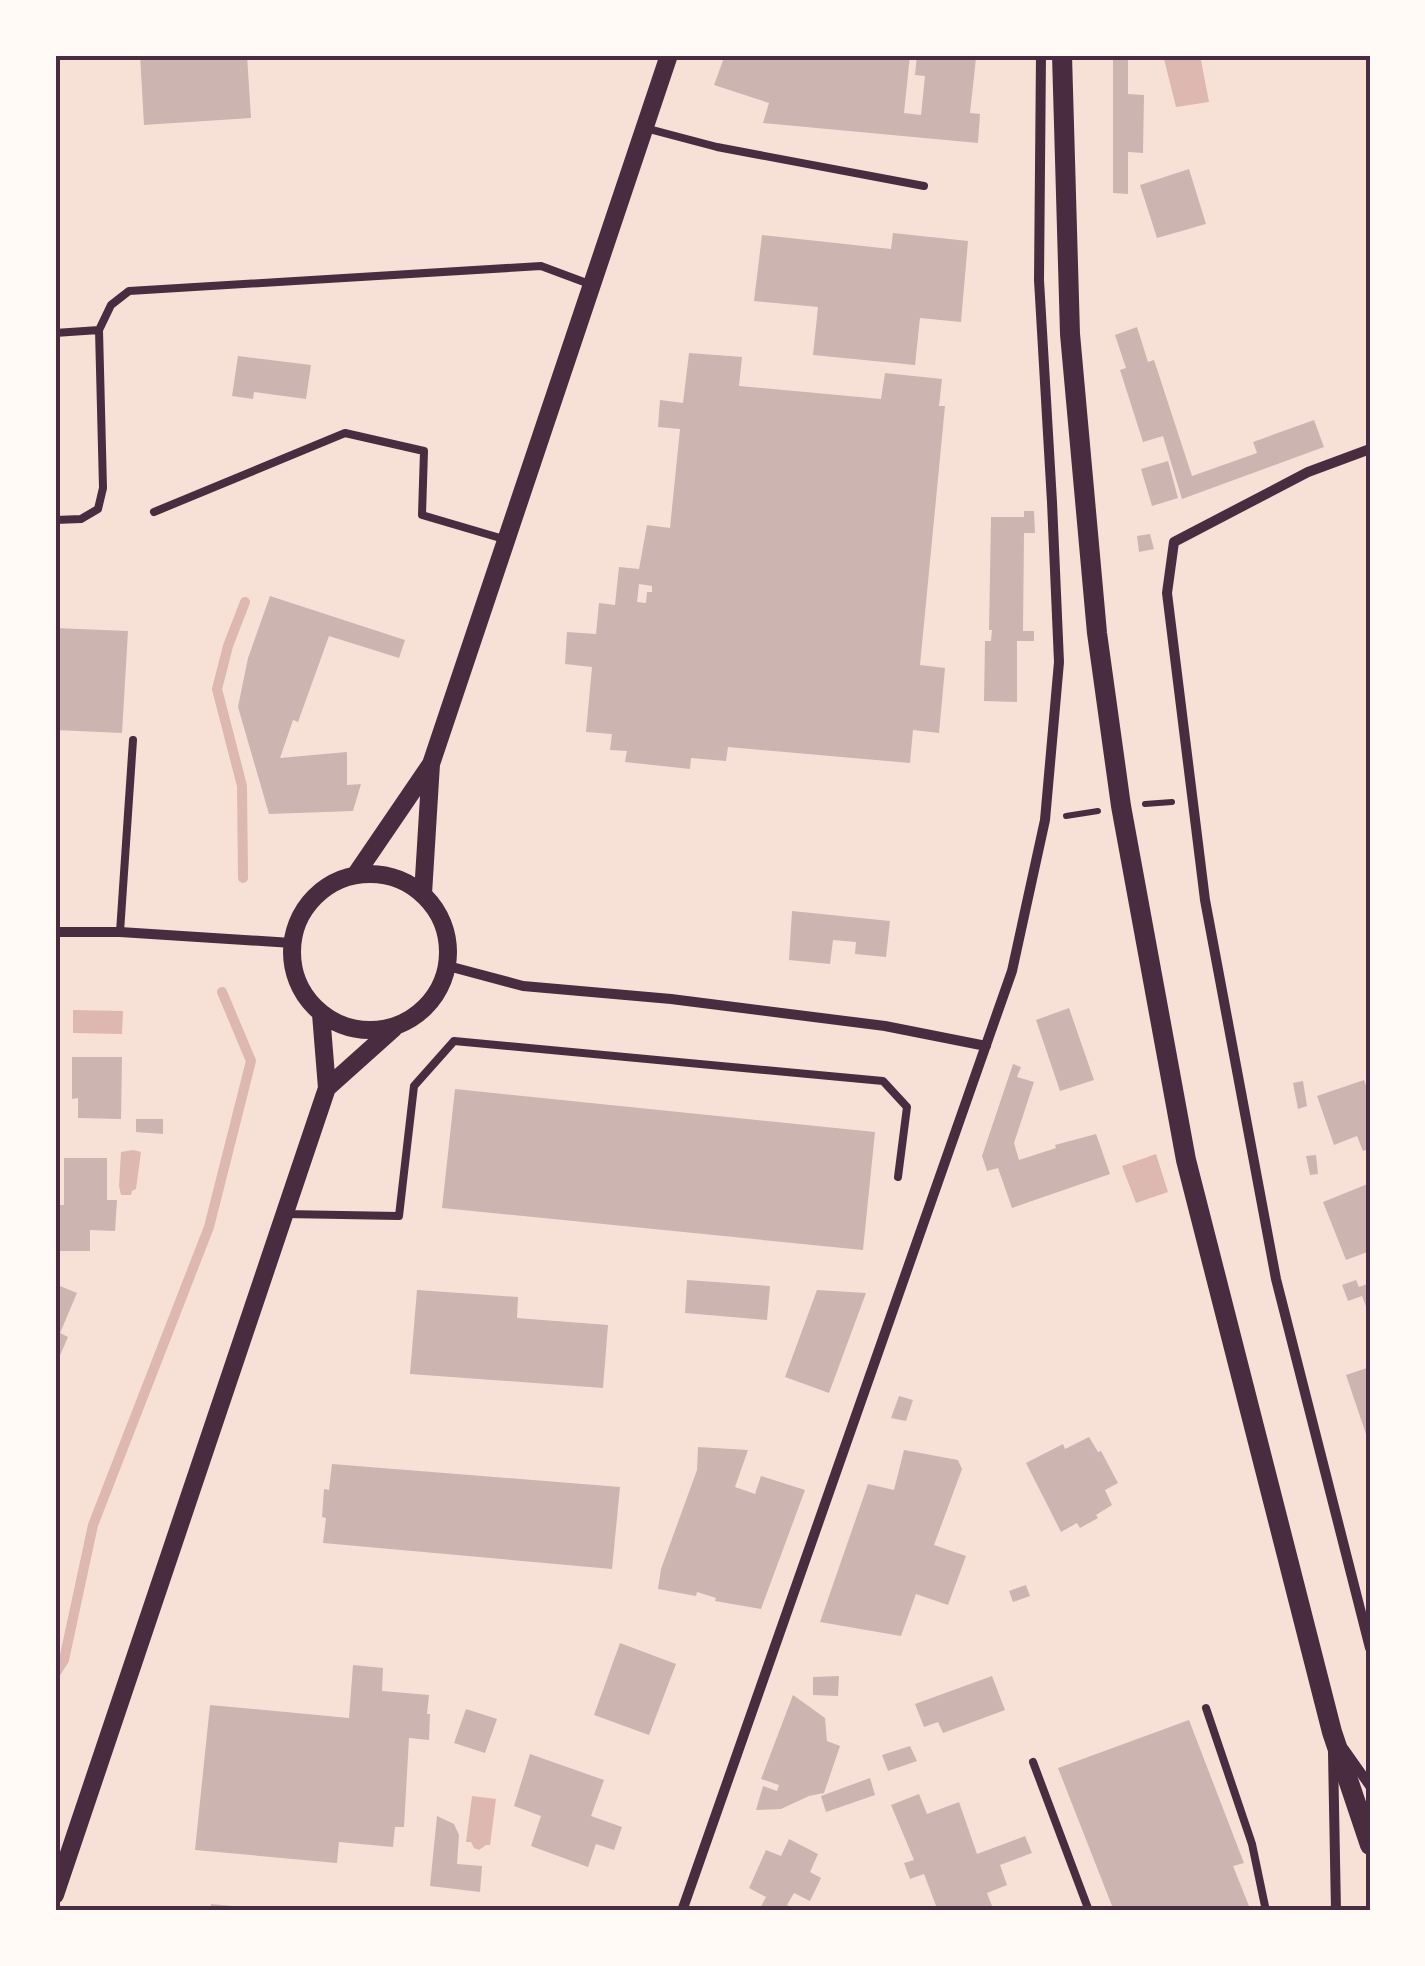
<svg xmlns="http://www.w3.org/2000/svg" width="1425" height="1966" font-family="'Source Sans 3',sans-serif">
<rect width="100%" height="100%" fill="#f7e1d7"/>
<path fill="#dcb8b0" d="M1163,55H1200L1209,102L1176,107Z
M73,1010L123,1011L122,1034L73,1033Z
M133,1150L141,1152L136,1189L132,1191L131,1195H121L119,1186L121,1152Z
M1156,1154L1168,1192L1136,1203L1122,1166Z
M472,1796L496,1799L490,1845H486L479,1850L474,1848L471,1842H466Z"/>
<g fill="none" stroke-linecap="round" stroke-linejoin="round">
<path stroke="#dcb8b0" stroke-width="10" d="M243,878L242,786L217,689L228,646L245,602
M55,1674L64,1660L93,1525L209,1227L251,1061L222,992"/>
</g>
<path fill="#ccb4b1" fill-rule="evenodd" d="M140,55H247L251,118L144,125Z
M725,55H910L904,113L921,115L925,76L915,75L917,55L976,58L970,113L980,114L978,143L763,123L769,103L714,85Z
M1113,55H1128V94L1144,95L1143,153L1128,152V194L1113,193Z
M1189,169L1206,224L1157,238L1140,185Z
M893,233L968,241L961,322L920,318L915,365L813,355L818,307L754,301L762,235L891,249Z
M1137,327L1148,362L1154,360L1192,476L1257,453L1253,442L1314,420L1324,447L1182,499L1163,436L1143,442L1120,370L1126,368L1115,335Z
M689,353L742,357L739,386L881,399L885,373L942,379L939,406H945L920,665L945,668L939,733L913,730L910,763L728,747L726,761L691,758L690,769L625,762L627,751L610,750L612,734L586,732L592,667L565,664L567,632L596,634L599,603L615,605L619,567L639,569L647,525L670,528L680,429L658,427L660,400L683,403ZM639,584L652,586V592H647L646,603L637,602Z
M238,356L311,365L306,399L254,392L253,399L232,396Z
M1168,461L1178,498L1152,506L1141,469Z
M1024,511H1034L1035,533H1024L1023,631H1034V641H1017V702L984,701L985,641H991L992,630H989L991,517H1024Z
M1150,534L1154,549L1139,552L1137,536Z
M270,596L405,640L399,658L329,636L298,722L293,720L280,758L347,752V785L361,784L353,811L269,814L238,707L248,658Z
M55,628L128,631L122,733L55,730Z
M792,911L890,921L886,957L855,954L856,942L833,940L830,964L789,960Z
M1069,1008L1094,1080L1060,1091L1036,1020Z
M72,1057H122L121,1119L78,1118V1098L72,1099Z
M1013,1064L1021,1067L1017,1077L1034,1082L1014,1143L1019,1160L1056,1148L1055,1145L1096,1134L1110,1174L1012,1208L998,1168L987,1171L982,1156Z
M1364,1080L1370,1097V1148L1363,1151L1357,1136L1334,1145L1317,1096Z
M1303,1081L1307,1106L1298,1109L1293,1083Z
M455,1089L875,1132L863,1250L442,1208Z
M136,1119H163V1134L136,1132Z
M1316,1155L1318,1174L1310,1175L1306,1156Z
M64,1158H107V1200H117L115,1231L90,1230V1251H58V1243H55V1205H64Z
M1370,1183V1251L1346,1260L1323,1202Z
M687,1280L770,1286L767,1320L685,1313Z
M1356,1280L1359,1287L1370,1283V1317L1362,1296L1348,1301L1342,1285Z
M55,1284L77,1293L60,1333L68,1337L55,1367Z
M417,1290L518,1297L517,1318L608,1325L603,1388L410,1374Z
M817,1290L866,1293L829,1393L785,1377Z
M1370,1367V1443H1369L1346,1375Z
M899,1396L913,1400L906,1421L891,1418Z
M1089,1437L1098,1452L1101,1451L1118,1483L1105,1490L1112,1505L1096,1515L1098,1518L1080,1528L1077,1523L1061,1532L1026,1463L1063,1444L1065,1449Z
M698,1447L748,1450L735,1487L755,1494L761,1476L805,1490L761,1609L715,1601L716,1598L697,1592L696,1596L658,1589L661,1569L697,1470Z
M904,1450L958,1460L962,1469L934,1545L966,1556L948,1605L916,1594L901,1636L820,1622L868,1484L894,1490Z
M332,1464L620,1487L612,1569L323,1543L326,1518L322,1517L324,1489L329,1490Z
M1026,1585L1030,1596L1013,1602L1009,1591Z
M620,1643L676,1664L649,1735L594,1715Z
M353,1665L383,1668L382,1691L429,1695L427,1714H430L429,1740L409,1738L404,1827H395L393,1847L339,1842L337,1863L195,1850L210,1705L349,1718Z
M839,1676L838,1696L813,1695V1677Z
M992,1676L1005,1710L943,1733L938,1722L924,1727L915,1704Z
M793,1695L825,1718L827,1741L840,1746L824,1793L809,1796L781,1809L756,1810L763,1786L777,1791L779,1785L761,1779Z
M466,1709L497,1719L485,1753L454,1743Z
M1189,1720L1244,1863L1233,1866L1251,1911H1114L1058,1768Z
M910,1746L917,1761L888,1771L882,1755Z
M530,1754L604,1780L591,1816L622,1827L614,1850L596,1844L588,1867L531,1846L541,1816L514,1806Z
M870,1778L875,1795L826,1812L821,1796Z
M919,1794L927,1814L959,1802L977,1854L1025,1836L1032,1853L1000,1865L1007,1885L987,1893L994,1911H938L924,1874L910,1879L904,1863L914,1860L891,1805Z
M437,1816L454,1824L459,1835L457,1864L482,1866L480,1892L430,1886Z
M789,1839L818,1854L810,1872L821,1878L810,1901L794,1893L787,1905L799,1911L759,1910L766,1897L749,1888L766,1850L781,1856Z
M211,1904L253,1908V1911H210Z"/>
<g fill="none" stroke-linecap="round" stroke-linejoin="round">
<path stroke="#4a2c40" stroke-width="6" d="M1145,804L1172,802
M1066,816L1098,811"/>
<path stroke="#4a2c40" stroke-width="8" d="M645,128L717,147L924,186
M55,333L99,330
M154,512L345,433L424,451L422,515L507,540
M55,520L81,519L98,509L103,488L99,330L111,305L129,291L541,266L592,285
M120,932L133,740
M285,1214L399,1216L414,1086L454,1041L883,1081L907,1107L898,1177
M1206,1708L1252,1844L1266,1911
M1033,1762L1089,1911"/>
<path stroke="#4a2c40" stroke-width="10" d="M1370,449L1308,472L1174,542L1167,593L1205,900L1276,1279L1370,1648
M55,932H120L292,943
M448,966L523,986L671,999L885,1026L986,1046
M1344,1749L1370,1786
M1333,1753L1336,1911
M682,1911L1012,971L1045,820L1059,662L1052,502L1039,280L1041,55
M1368,1911L1370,1910"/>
<path stroke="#4a2c40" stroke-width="18" d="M292 952a78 78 0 1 1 156 0a78 78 0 1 1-156 0Z
M356,874L431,764
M423,894L431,764L669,55
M327,1088L394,1028
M55,1895L327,1088L321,1014"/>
<path stroke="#4a2c40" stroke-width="20" d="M1062,55L1070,334L1097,633L1121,806L1186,1160L1332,1732L1370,1845"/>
</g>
<rect width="1425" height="1966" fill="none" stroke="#fffaf5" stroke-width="115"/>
<rect x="58" y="58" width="1310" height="1850" fill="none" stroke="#4a2c40" stroke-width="4"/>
</svg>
